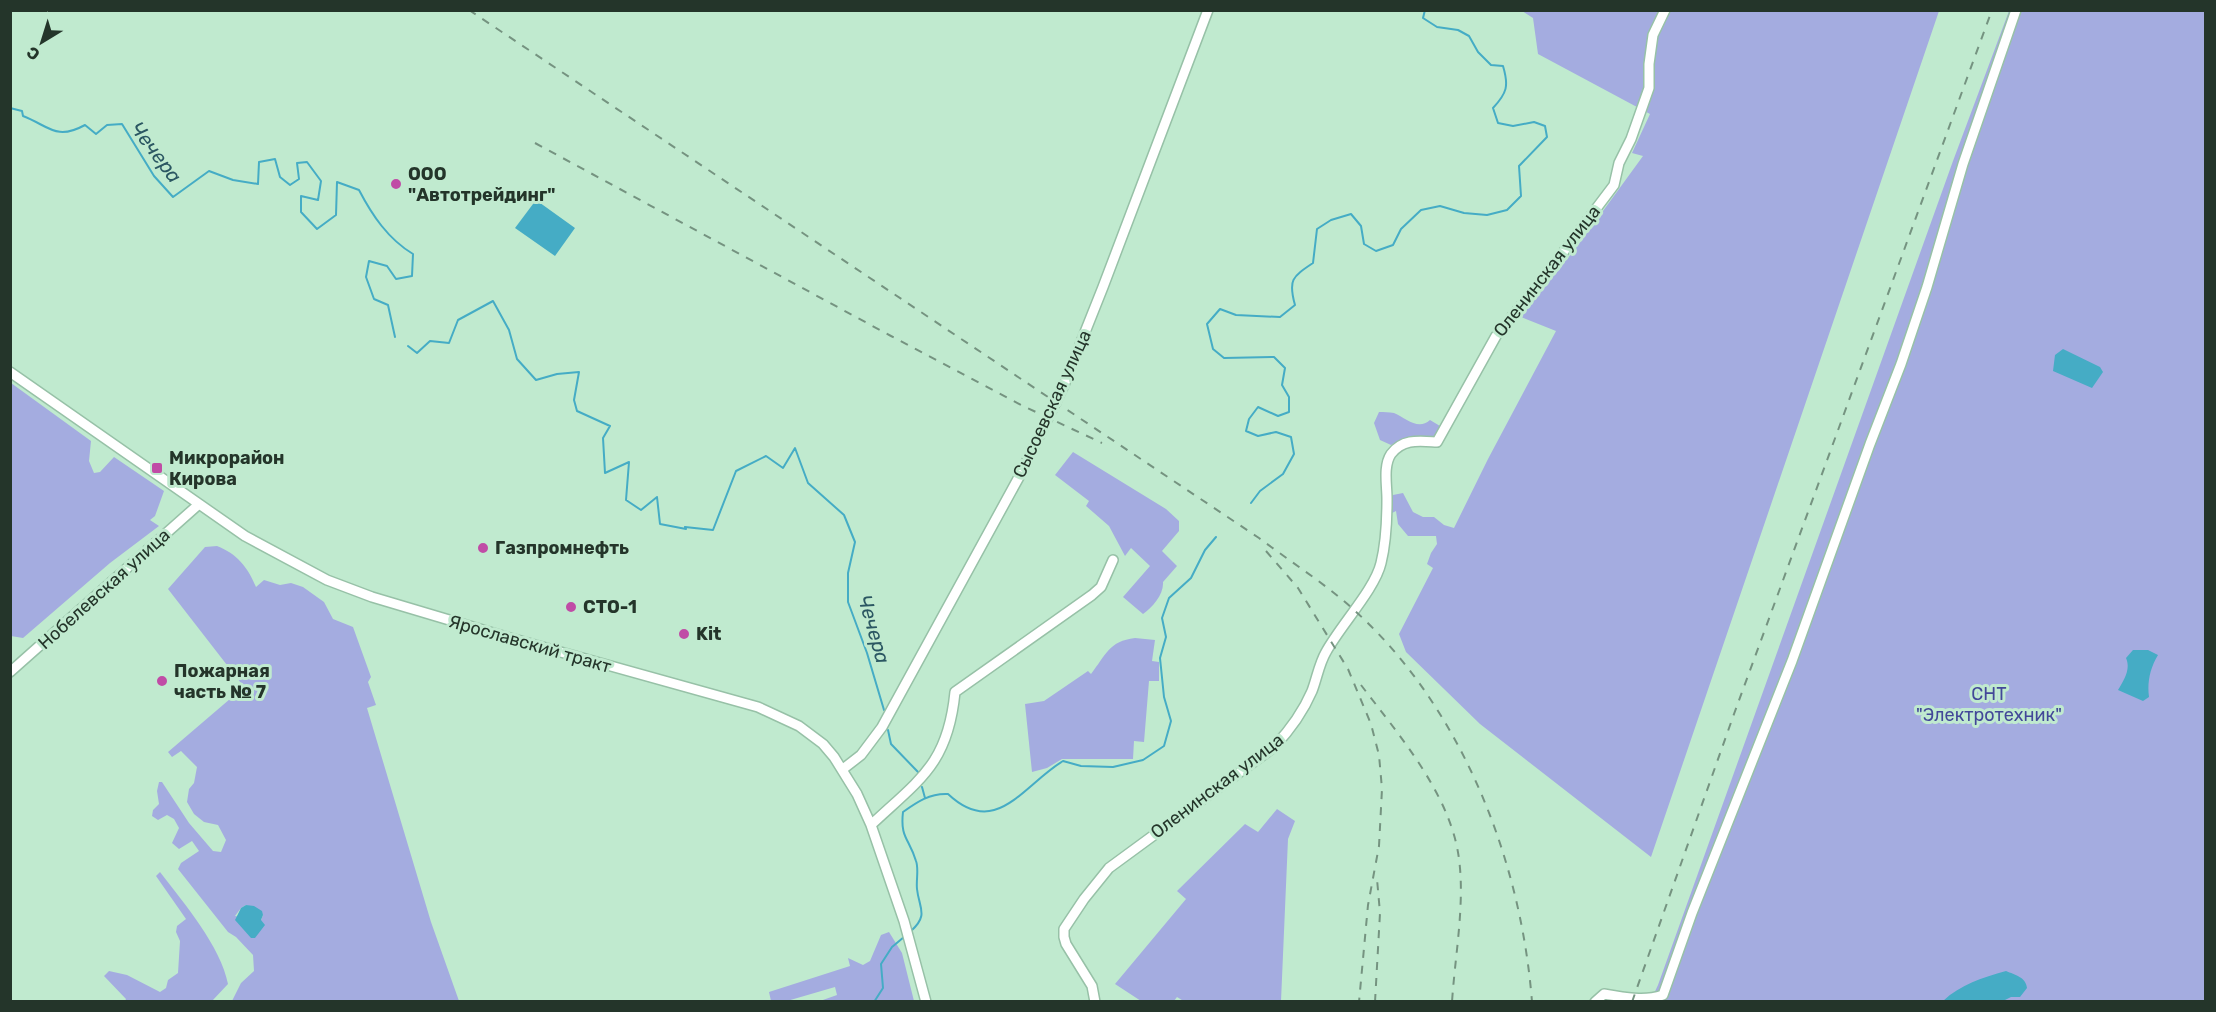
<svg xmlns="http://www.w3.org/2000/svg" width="2216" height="1012" font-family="Rubik,sans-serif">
<rect width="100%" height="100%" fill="#c0eacf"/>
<path fill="#a4ace0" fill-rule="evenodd" d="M1522,11H1939L1651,857L1480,724L1406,652L1399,634L1433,568L1427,564L1431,553L1437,544L1436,536H1408L1398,524L1396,511L1390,514L1389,507L1393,495L1403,493L1413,512L1423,517H1434L1444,525L1454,528L1488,459L1556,331L1521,317L1579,244L1643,156L1632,153L1650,114L1538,54L1533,18Z
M2009,11H2205V1001L1650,1002L1658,985L1953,161Z
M11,383L91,441L89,461L94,473L100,472L114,457L164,491L155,516L150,520L159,526L110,563L23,638L11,636Z
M1379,412C1384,412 1389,412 1394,413C1406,418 1418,431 1430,420L1440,426L1435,436L1401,440L1391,445L1380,440L1374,423Z
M1073,452L1166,509L1179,521V531L1162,551L1177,566L1163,582C1164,594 1153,607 1143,614L1123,597L1150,566L1131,548L1125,556L1109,526L1086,506L1089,501L1055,475Z
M217,546C237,554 247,566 256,587L264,580L280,585L291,583L303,587L324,602L333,619L353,627L371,677L368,682L376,705L367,708L431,922L459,1001H232L241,983L254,971L253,955L236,937L228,932L178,869L181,863L199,851L192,841L179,849L172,843L179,828L174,819L167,815L158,820L152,816L153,810L159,804L157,791L159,782H162L189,823L213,851L221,852L226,840L218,825L204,822L194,814L187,802L189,789L194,783L197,767L181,751L172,757L168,752L244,687L168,589L205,547ZM246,905L263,915L261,920L235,916L241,908Z
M1135,638L1155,640L1152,661L1159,662V681H1149L1144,742L1134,741L1133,759H1062L1047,768L1032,772L1025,704L1044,701L1088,671L1091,674C1106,655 1109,641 1135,638Z
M1277,809L1295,821L1288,839L1281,1001L1185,1002L1177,997L1174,1001H1141L1115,984L1186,899L1177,891L1245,824L1258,832Z
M160,872C184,903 221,947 228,984L212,1001H125L126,999L104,976L109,971L127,975L160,992L166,988L168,980L178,973L180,941L176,932L177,926L186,919L156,876Z
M889,932L902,953L914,1001H820L837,995L835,987L787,1001H771L769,992L850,966L848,958L863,965L870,961L881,935Z"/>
<path fill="#45acc5" d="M536,200L575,228L555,256L515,228Z
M2063,349L2100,367L2103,372L2092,388L2053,371L2055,355Z
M2133,650H2148L2158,655C2150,668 2147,683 2149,697L2143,701L2118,690C2124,680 2131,669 2126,658Z
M246,905L254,906L262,911L263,915L261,920L265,925L255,938H251L235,920L241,908Z
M2006,971C2015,975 2026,977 2027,988L2020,997H2011L2003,1001H1943C1961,984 1982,978 2006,971Z"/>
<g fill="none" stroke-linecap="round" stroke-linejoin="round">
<path stroke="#45acc5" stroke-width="2" d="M10,108L22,111L23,116C49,126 56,141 85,125L96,134L107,125L122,124L154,176L173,197L209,171L233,180L258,184L259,162L275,159L280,177L290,185L299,179L297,163L307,162L321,181L318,200L301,196V212L317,229L336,215L337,182L359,190C372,215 388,239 413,254L412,276L396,279L387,266L369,261L366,277L374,299L388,305L395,337
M408,346L417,353L430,341L449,343L458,320L493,301L509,330L517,359L536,380L557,374L579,372L574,400L577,411L610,426L603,438L605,473L629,462L626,500L641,510L657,497L660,524L686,529L685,527L713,530L736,471L766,456L783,468L795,448L808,483L844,515L855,542L848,573V602L867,653L884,710
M1251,503L1260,491L1283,474L1294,454L1291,437L1276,432L1258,436L1246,431L1249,419L1258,407L1278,416L1289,412V397L1282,385L1285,368L1274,357L1224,358L1213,349L1207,324L1220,309L1236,315L1280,317L1295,305C1288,280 1292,277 1313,263L1317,229L1331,220L1351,214L1361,226L1364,244L1376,251L1393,245L1401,229L1421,210L1440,206L1464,213L1487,215L1507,210L1521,196L1519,166L1547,137L1545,126L1534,122L1513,126L1498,123L1493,108C1507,93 1509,86 1503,66L1491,65L1478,52L1469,36L1458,30L1437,27L1423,18L1425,10
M888,730L891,744L918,772
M922,787L925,798
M911,931C929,915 919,908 917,889C916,880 919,869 916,861C909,838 900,838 903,812C917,802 930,793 948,794C996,839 1022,786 1063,761L1081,766L1113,767L1143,760L1164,746L1171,721L1164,697L1160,658L1166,637L1162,618L1169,598L1191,578L1205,550L1216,537
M874,1002L883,988L881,964L892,947L904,937"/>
<g stroke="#97c1a7" stroke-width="12">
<path id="minor" d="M10,372L245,536L327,580L372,597L503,636L758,707L799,726L823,744L834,757L857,794L871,825L904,921L926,1002
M10,672L198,505
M843,769L861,755L882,727L1019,477L1064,385L1103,287L1208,10
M871,825C920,779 948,764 955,692L1092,595L1101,587L1113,560
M1095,1002L1092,986L1066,944L1064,937V929L1084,899L1109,868L1274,747C1290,730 1303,712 1312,691C1317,678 1319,664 1326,652C1340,626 1375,589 1381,563C1386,543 1387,519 1387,499C1387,485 1383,466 1391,454C1403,438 1420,441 1437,442L1496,336L1549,271L1614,185L1619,163L1631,139L1649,88V64L1653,35L1665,10
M1595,1002L1604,994C1625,997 1643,1002 1663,995L1692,913L1792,661L1870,444L1901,364L1927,287L1963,164L2016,10"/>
</g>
<use href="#minor" stroke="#fff" stroke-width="9"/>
<path stroke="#759380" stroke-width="2" stroke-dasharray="8 8" stroke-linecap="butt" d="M469,10L1259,538C1291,562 1324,583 1353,609C1461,706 1521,859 1532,1002
M535,143L891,336L1021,405L1102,443
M1266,551L1298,588L1348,669L1371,724L1379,755L1382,789L1379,846L1368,905L1359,1002
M1361,685C1399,735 1451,795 1459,859C1465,904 1455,956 1452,1002
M1375,1002L1380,913L1377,879
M1632,1002L1734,714L1992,10"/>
</g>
<g fill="#c04ca6" stroke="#c0eacf" stroke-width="2">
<circle cx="396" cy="184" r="6"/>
<rect x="151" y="462" width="12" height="12" rx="3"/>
<circle cx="483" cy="548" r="6"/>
<circle cx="571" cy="607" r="6"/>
<circle cx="684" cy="634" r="6"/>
<circle cx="162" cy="681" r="6"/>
</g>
<g text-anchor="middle" stroke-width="6" stroke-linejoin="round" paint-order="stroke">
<g font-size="18" font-weight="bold" fill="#24352a" stroke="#c0eacf" text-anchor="start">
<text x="408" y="180">ООО<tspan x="408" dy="21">"Автотрейдинг"</tspan></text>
<text x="169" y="464">Микрорайон<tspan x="169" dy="21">Кирова</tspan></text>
<text x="495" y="554">Газпромнефть</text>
<text x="583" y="613">СТО-1</text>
<text x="696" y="640">Kit</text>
<text x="174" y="677">Пожарная<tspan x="174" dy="21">часть № 7</tspan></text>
</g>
<g font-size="18" fill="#24352a" stroke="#c0eacf">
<text transform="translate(1547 271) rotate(-52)" y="6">Оленинская улица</text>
<text transform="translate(1052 404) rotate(-65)" y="6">Сысоевская улица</text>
<text transform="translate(104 589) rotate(-42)" y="6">Нобелевская улица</text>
<text transform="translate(530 644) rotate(16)" y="6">Ярославский тракт</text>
<text transform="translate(1217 786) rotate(-37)" y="6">Оленинская улица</text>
</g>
<g font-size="18" fill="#424798" stroke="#c0eacf">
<text x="1989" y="700">СНТ<tspan x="1989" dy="21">"Электротехник"</tspan></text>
</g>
<g font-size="20" font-style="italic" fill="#2b5762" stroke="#c0eacf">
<text transform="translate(156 152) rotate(53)" y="7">Чечера</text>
<text transform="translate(874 629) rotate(74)" y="7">Чечера</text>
</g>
</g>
<rect width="2216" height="1012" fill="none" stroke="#24352a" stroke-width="24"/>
<g transform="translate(42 42) rotate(218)" stroke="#c0eacf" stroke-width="4.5" paint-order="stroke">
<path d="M0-4.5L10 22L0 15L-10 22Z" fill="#24352a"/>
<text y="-9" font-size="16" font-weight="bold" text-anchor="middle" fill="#24352a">С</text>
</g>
</svg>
